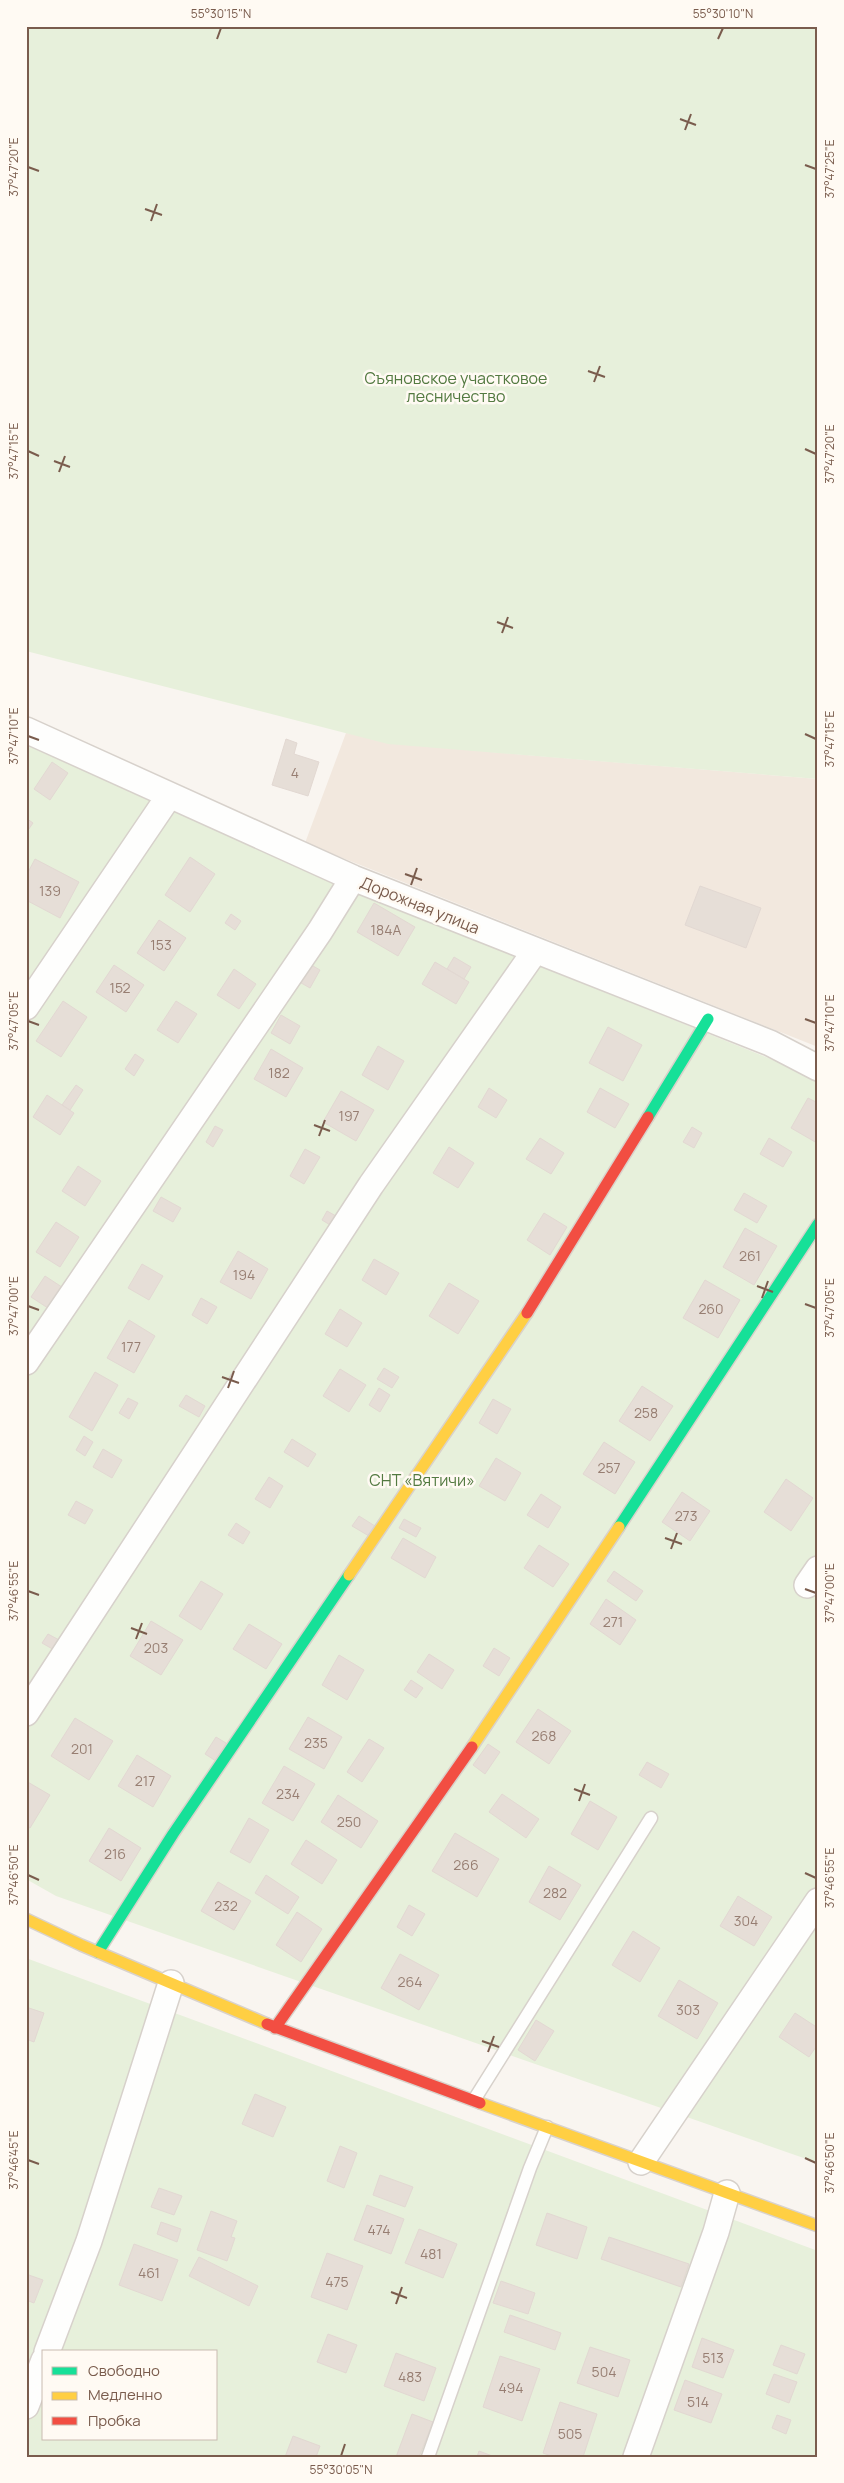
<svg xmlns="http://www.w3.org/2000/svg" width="844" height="2483" font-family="Manrope,sans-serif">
<rect width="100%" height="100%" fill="#f9f5f0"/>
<path fill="#f2e8de" d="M346,733L491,752L818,779V1047L305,843Z"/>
<path fill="#e7f0db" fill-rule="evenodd" d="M26,26H818V779L388,744L26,651Z
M26,745L362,894L798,1070L818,1081V2163L56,1896L26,1879Z
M26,1958L818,2251V2457H26ZM44,2352H216V2439H44Z"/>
<path fill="#e6ded7" stroke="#e2d8d2" d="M286,739L297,743L294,754L319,762L308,796L272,785Z
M52,762L68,773L50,800L34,789Z
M26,818L33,823L26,833Z
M190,857L215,874L190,912L165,895Z
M35,859L79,882L60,918L26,900V876Z
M700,886L761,908L746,948L685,925Z
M374,903L415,927L398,956L357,932Z
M231,914L241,921L235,930L225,923Z
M159,920L186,938L164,971L137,953Z
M454,957L471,967L464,979L447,969Z
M306,962L320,970L310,988L296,980Z
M435,962L469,982L456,1004L422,984Z
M114,965L144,985L126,1012L96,992Z
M234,969L256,984L239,1009L217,995Z
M63,1001L87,1017L61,1057L36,1041Z
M176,1001L197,1014L178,1043L157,1030Z
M281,1015L300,1026L290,1044L271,1033Z
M608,1027L642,1045L623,1081L589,1063Z
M378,1046L404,1061L388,1090L362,1075Z
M271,1049L303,1068L286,1097L254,1079Z
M135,1054L144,1060L134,1076L125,1069Z
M76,1085L83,1090L70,1110L62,1105Z
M489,1088L507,1100L496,1118L478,1107Z
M600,1088L629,1104L615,1128L587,1112Z
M341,1091L374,1110L356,1141L323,1122Z
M47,1095L74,1113L60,1135L33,1117Z
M808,1098L818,1103L817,1143L791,1128Z
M215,1126L223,1130L213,1147L206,1142Z
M692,1127L702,1133L694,1148L683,1142Z
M540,1138L564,1153L551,1174L526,1159Z
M769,1138L792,1152L783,1167L760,1154Z
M449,1147L474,1163L458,1188L433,1173Z
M305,1149L320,1157L304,1184L290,1176Z
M78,1166L101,1181L85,1206L62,1191Z
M744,1193L767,1206L757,1223L734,1210Z
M161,1197L181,1208L173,1222L153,1211Z
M327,1211L345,1221L340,1231L322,1220Z
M544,1213L567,1227L550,1255L527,1240Z
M56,1222L79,1237L60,1267L36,1252Z
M745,1228L777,1246L754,1285L723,1267Z
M238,1251L268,1269L251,1299L220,1282Z
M374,1259L399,1273L386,1295L362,1280Z
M142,1264L163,1276L149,1300L128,1288Z
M45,1276L68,1291L54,1312L31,1297Z
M705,1280L740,1300L718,1338L683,1318Z
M449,1283L479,1301L458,1334L429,1316Z
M201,1298L217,1307L207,1324L192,1315Z
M340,1309L362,1323L347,1347L325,1334Z
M129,1320L155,1336L134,1373L107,1358Z
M384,1368L399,1377L392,1388L377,1379Z
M340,1369L366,1385L349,1412L323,1396Z
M95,1372L118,1385L92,1431L69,1417Z
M642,1386L673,1406L650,1441L619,1421Z
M379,1388L390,1395L380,1412L369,1405Z
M186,1395L205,1406L199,1417L179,1406Z
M128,1398L138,1403L129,1419L119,1413Z
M493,1399L511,1409L497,1434L479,1423Z
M84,1436L93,1442L85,1456L76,1450Z
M292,1439L316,1454L308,1467L284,1452Z
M604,1442L635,1462L615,1494L583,1474Z
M103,1449L122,1460L112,1478L93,1467Z
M496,1458L521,1473L505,1501L479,1486Z
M269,1477L283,1486L270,1508L255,1499Z
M786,1479L813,1498L791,1531L764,1512Z
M682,1492L710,1511L690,1541L662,1522Z
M541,1494L561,1507L548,1528L527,1515Z
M76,1501L93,1510L85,1524L68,1515Z
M359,1516L375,1526L369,1536L352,1526Z
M404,1519L421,1528L416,1537L399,1528Z
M236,1523L250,1532L243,1544L228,1535Z
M403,1538L436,1557L425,1578L391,1558Z
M539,1545L569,1564L553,1587L524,1568Z
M614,1571L643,1591L636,1601L607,1581Z
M201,1581L223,1594L201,1630L179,1616Z
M606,1599L636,1620L620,1645L590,1624Z
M151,1621L183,1640L161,1675L130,1656Z
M249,1624L282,1644L266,1669L233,1649Z
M48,1634L61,1641L56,1651L42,1643Z
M494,1648L510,1658L499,1676L483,1666Z
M429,1654L454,1670L442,1689L417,1672Z
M339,1655L364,1670L347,1700L322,1685Z
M411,1680L423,1688L416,1698L404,1690Z
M538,1709L571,1731L549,1764L516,1742Z
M308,1717L342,1737L324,1769L289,1749Z
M75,1718L113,1741L89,1780L51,1756Z
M216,1737L226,1743L216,1761L205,1754Z
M369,1739L384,1748L362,1782L347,1772Z
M488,1744L500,1752L485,1774L473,1765Z
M137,1755L171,1776L153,1807L118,1786Z
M647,1762L669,1774L661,1788L639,1775Z
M284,1766L315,1784L293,1821L262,1803Z
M26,1781L50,1795L30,1828L26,1826Z
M502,1794L539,1819L526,1838L489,1812Z
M338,1795L378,1821L361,1848L321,1822Z
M590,1801L617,1817L598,1850L571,1834Z
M249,1818L269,1830L250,1863L230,1852Z
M109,1828L141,1848L121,1881L89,1861Z
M455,1833L499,1859L477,1897L432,1871Z
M306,1840L337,1860L322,1884L291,1864Z
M549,1866L581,1885L560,1920L529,1902Z
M266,1875L299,1897L288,1914L255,1893Z
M218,1882L251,1901L234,1930L201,1911Z
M738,1896L772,1917L754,1946L720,1926Z
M409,1905L425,1914L412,1936L397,1927Z
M297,1912L322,1929L301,1962L276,1945Z
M633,1931L660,1948L640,1982L612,1965Z
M400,1954L439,1975L419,2010L381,1988Z
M679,1980L718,2003L697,2039L658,2016Z
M26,2007L44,2013L34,2042L26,2039Z
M795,2013L818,2028V2044L809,2057L779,2037Z
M536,2020L554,2031L535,2061L518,2050Z
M255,2094L286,2107L273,2137L242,2124Z
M340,2146L357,2153L344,2188L327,2181Z
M380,2175L413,2187L405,2207L373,2195Z
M159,2188L182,2196L174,2215L151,2207Z
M367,2205L404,2219L391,2254L354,2240Z
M211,2211L237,2221L231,2237L235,2238L227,2261L197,2250Z
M547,2213L587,2227L577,2259L536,2245Z
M161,2222L181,2229L177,2242L157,2234Z
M419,2229L457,2244L443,2278L405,2263Z
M609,2237L689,2264L681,2287L601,2259Z
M134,2244L178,2260L162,2301L119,2285Z
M327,2253L363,2266L347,2310L311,2297Z
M199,2257L258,2286L249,2306L189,2276Z
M26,2274L43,2280L34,2303L26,2300Z
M501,2281L535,2293L528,2314L493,2303Z
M510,2315L561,2333L555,2350L504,2332Z
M328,2334L357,2345L346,2373L317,2362Z
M702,2338L734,2350L723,2378L692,2367Z
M781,2345L805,2354L797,2374L773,2365Z
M590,2347L630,2360L618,2397L577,2383Z
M396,2353L436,2368L424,2401L384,2386Z
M500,2356L540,2369L522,2421L483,2407Z
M774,2374L797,2382L789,2403L766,2394Z
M685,2380L722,2394L711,2423L674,2410Z
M560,2402L597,2414L583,2457H554L543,2453Z
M412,2414L433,2422L419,2457H396Z
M777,2415L791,2420L786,2434L772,2428Z
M293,2436L320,2446L316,2457H285Z
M479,2451L495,2457H477Z"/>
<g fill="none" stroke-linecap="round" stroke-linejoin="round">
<g stroke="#d7d1cb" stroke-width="15">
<path id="lane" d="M474,2100L651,1818
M428,2457L530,2168L547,2127"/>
</g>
<g stroke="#d7d1cb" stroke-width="28">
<path id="street" d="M26,730L353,878L770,1043L818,1068
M26,1007L169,796
M26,1362L320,931L353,878
M807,1585L818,1569
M26,1713L371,1185L535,951
M641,2162L818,1901
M47,2352L89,2241L171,1983
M26,2406L44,2360
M636,2457L716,2232L727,2193"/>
</g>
<g stroke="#d9d2cb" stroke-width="14">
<path id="fast" d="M648,1117L708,1019
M619,1527L818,1224
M98,1952L173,1834L349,1575"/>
</g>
<g stroke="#d9d2cb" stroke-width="14">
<path id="slow" d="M349,1575L527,1313
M472,1747L619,1527
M26,1919L81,1945L267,2024
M480,2103L818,2226"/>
</g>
<g stroke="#d9d2cb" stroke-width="14">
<path id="jam" d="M527,1313L648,1117
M267,2024L480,2103
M275,2028L472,1747"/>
</g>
<use href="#lane" stroke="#fefefd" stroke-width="12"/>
<use href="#street" stroke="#fefefd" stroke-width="25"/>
<use href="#fast" stroke="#16e098" stroke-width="11"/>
<use href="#slow" stroke="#ffcf43" stroke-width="11"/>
<use href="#jam" stroke="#f24e42" stroke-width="11"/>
</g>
<path fill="none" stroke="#7a5c4d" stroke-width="2" d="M217,39L221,28M718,39L723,28M680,119L696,125M685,130L691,114M805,165L816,169M28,167L39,171M145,209L162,215M151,221L157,204M588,371L605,377M594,382L600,366M805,449L816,454M28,451L39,456M54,461L70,467M59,472L65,456M497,622L513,628M502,633L508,617M805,734L816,739M28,736L39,740M405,874L422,880M411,885L417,868M805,1019L816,1023M28,1021L39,1025M314,1125L330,1131M319,1136L325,1120M757,1286L773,1292M762,1298L768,1281M805,1304L816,1308M28,1306L39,1310M222,1377L239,1383M228,1388L234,1371M665,1538L682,1544M671,1549L677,1533M805,1589L816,1593M28,1591L39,1595M131,1628L147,1634M136,1639L142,1623M574,1789L590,1795M579,1801L585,1784M805,1873L816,1878M28,1875L39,1880M482,2041L499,2047M488,2052L494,2036M805,2158L816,2163M28,2160L39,2164M391,2292L407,2298M396,2304L402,2287M341,2456L345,2444"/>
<g text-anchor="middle" stroke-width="5" stroke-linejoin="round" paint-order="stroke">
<g font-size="14" fill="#977e72">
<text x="295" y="778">4</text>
<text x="50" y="896">139</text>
<text x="386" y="935">184А</text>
<text x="161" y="950">153</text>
<text x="120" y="993">152</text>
<text x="279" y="1078">182</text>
<text x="349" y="1121">197</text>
<text x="750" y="1261">261</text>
<text x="244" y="1280">194</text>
<text x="711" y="1314">260</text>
<text x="131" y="1352">177</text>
<text x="646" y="1418">258</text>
<text x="609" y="1473">257</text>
<text x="686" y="1521">273</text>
<text x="613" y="1627">271</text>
<text x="156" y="1653">203</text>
<text x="544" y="1741">268</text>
<text x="316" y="1748">235</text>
<text x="82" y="1754">201</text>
<text x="145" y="1786">217</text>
<text x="288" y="1799">234</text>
<text x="349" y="1827">250</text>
<text x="115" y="1859">216</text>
<text x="466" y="1870">266</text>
<text x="555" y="1898">282</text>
<text x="226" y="1911">232</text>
<text x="746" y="1926">304</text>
<text x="410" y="1987">264</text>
<text x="688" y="2015">303</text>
<text x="379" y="2235">474</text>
<text x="431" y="2259">481</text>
<text x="149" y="2278">461</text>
<text x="337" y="2287">475</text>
<text x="713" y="2363">513</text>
<text x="604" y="2377">504</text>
<text x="410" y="2382">483</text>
<text x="511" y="2393">494</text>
<text x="698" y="2407">514</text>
<text x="570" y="2439">505</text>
</g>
<g font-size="16" fill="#537a41" stroke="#fffaf3">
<text x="456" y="384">Съяновское участковое<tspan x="456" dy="18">лесничество</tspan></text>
<text x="422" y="1486">СНТ «Вятичи»</text>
</g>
<g font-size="16" fill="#7a5c4d" stroke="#fffaf3">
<text transform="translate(420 905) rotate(22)" y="6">Дорожная улица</text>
</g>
</g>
<rect width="844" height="2483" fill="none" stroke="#fffaf3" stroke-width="55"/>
<rect x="42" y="2350" width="175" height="90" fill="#fffaf3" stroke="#cabbb1"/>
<rect x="52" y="2367" width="25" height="8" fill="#16e098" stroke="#cabbb1"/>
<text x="88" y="2376" font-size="15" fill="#7a5c4d">Свободно</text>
<rect x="52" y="2392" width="25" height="8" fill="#ffcf43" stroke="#cabbb1"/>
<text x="88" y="2400" font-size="15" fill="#7a5c4d">Медленно</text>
<rect x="52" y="2417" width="25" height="8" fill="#f24e42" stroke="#cabbb1"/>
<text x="88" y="2426" font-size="15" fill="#7a5c4d">Пробка</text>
<rect x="28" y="28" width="788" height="2428" fill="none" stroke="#7a5c4d" stroke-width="2"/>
<g font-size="12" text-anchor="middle" fill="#7a5c4d">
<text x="221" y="18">55°30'15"N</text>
<text x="723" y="18">55°30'10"N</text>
<text transform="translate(14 167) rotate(-90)" y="4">37°47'20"E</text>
<text transform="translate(830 169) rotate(-90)" y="4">37°47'25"E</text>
<text transform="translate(14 451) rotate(-90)" y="4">37°47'15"E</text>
<text transform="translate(830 454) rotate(-90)" y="4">37°47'20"E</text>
<text transform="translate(14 736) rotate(-90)" y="4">37°47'10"E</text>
<text transform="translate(830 739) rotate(-90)" y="4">37°47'15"E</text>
<text transform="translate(14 1021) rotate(-90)" y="4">37°47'05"E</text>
<text transform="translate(830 1023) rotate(-90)" y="4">37°47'10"E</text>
<text transform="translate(14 1306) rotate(-90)" y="4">37°47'00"E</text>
<text transform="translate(830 1308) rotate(-90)" y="4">37°47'05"E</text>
<text transform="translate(14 1591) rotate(-90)" y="4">37°46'55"E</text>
<text transform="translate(830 1593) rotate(-90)" y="4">37°47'00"E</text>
<text transform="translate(14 1875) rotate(-90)" y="4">37°46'50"E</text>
<text transform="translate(830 1878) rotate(-90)" y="4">37°46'55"E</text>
<text transform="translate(14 2160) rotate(-90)" y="4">37°46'45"E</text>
<text transform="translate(830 2163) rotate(-90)" y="4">37°46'50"E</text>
<text x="341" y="2474">55°30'05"N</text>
</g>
</svg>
